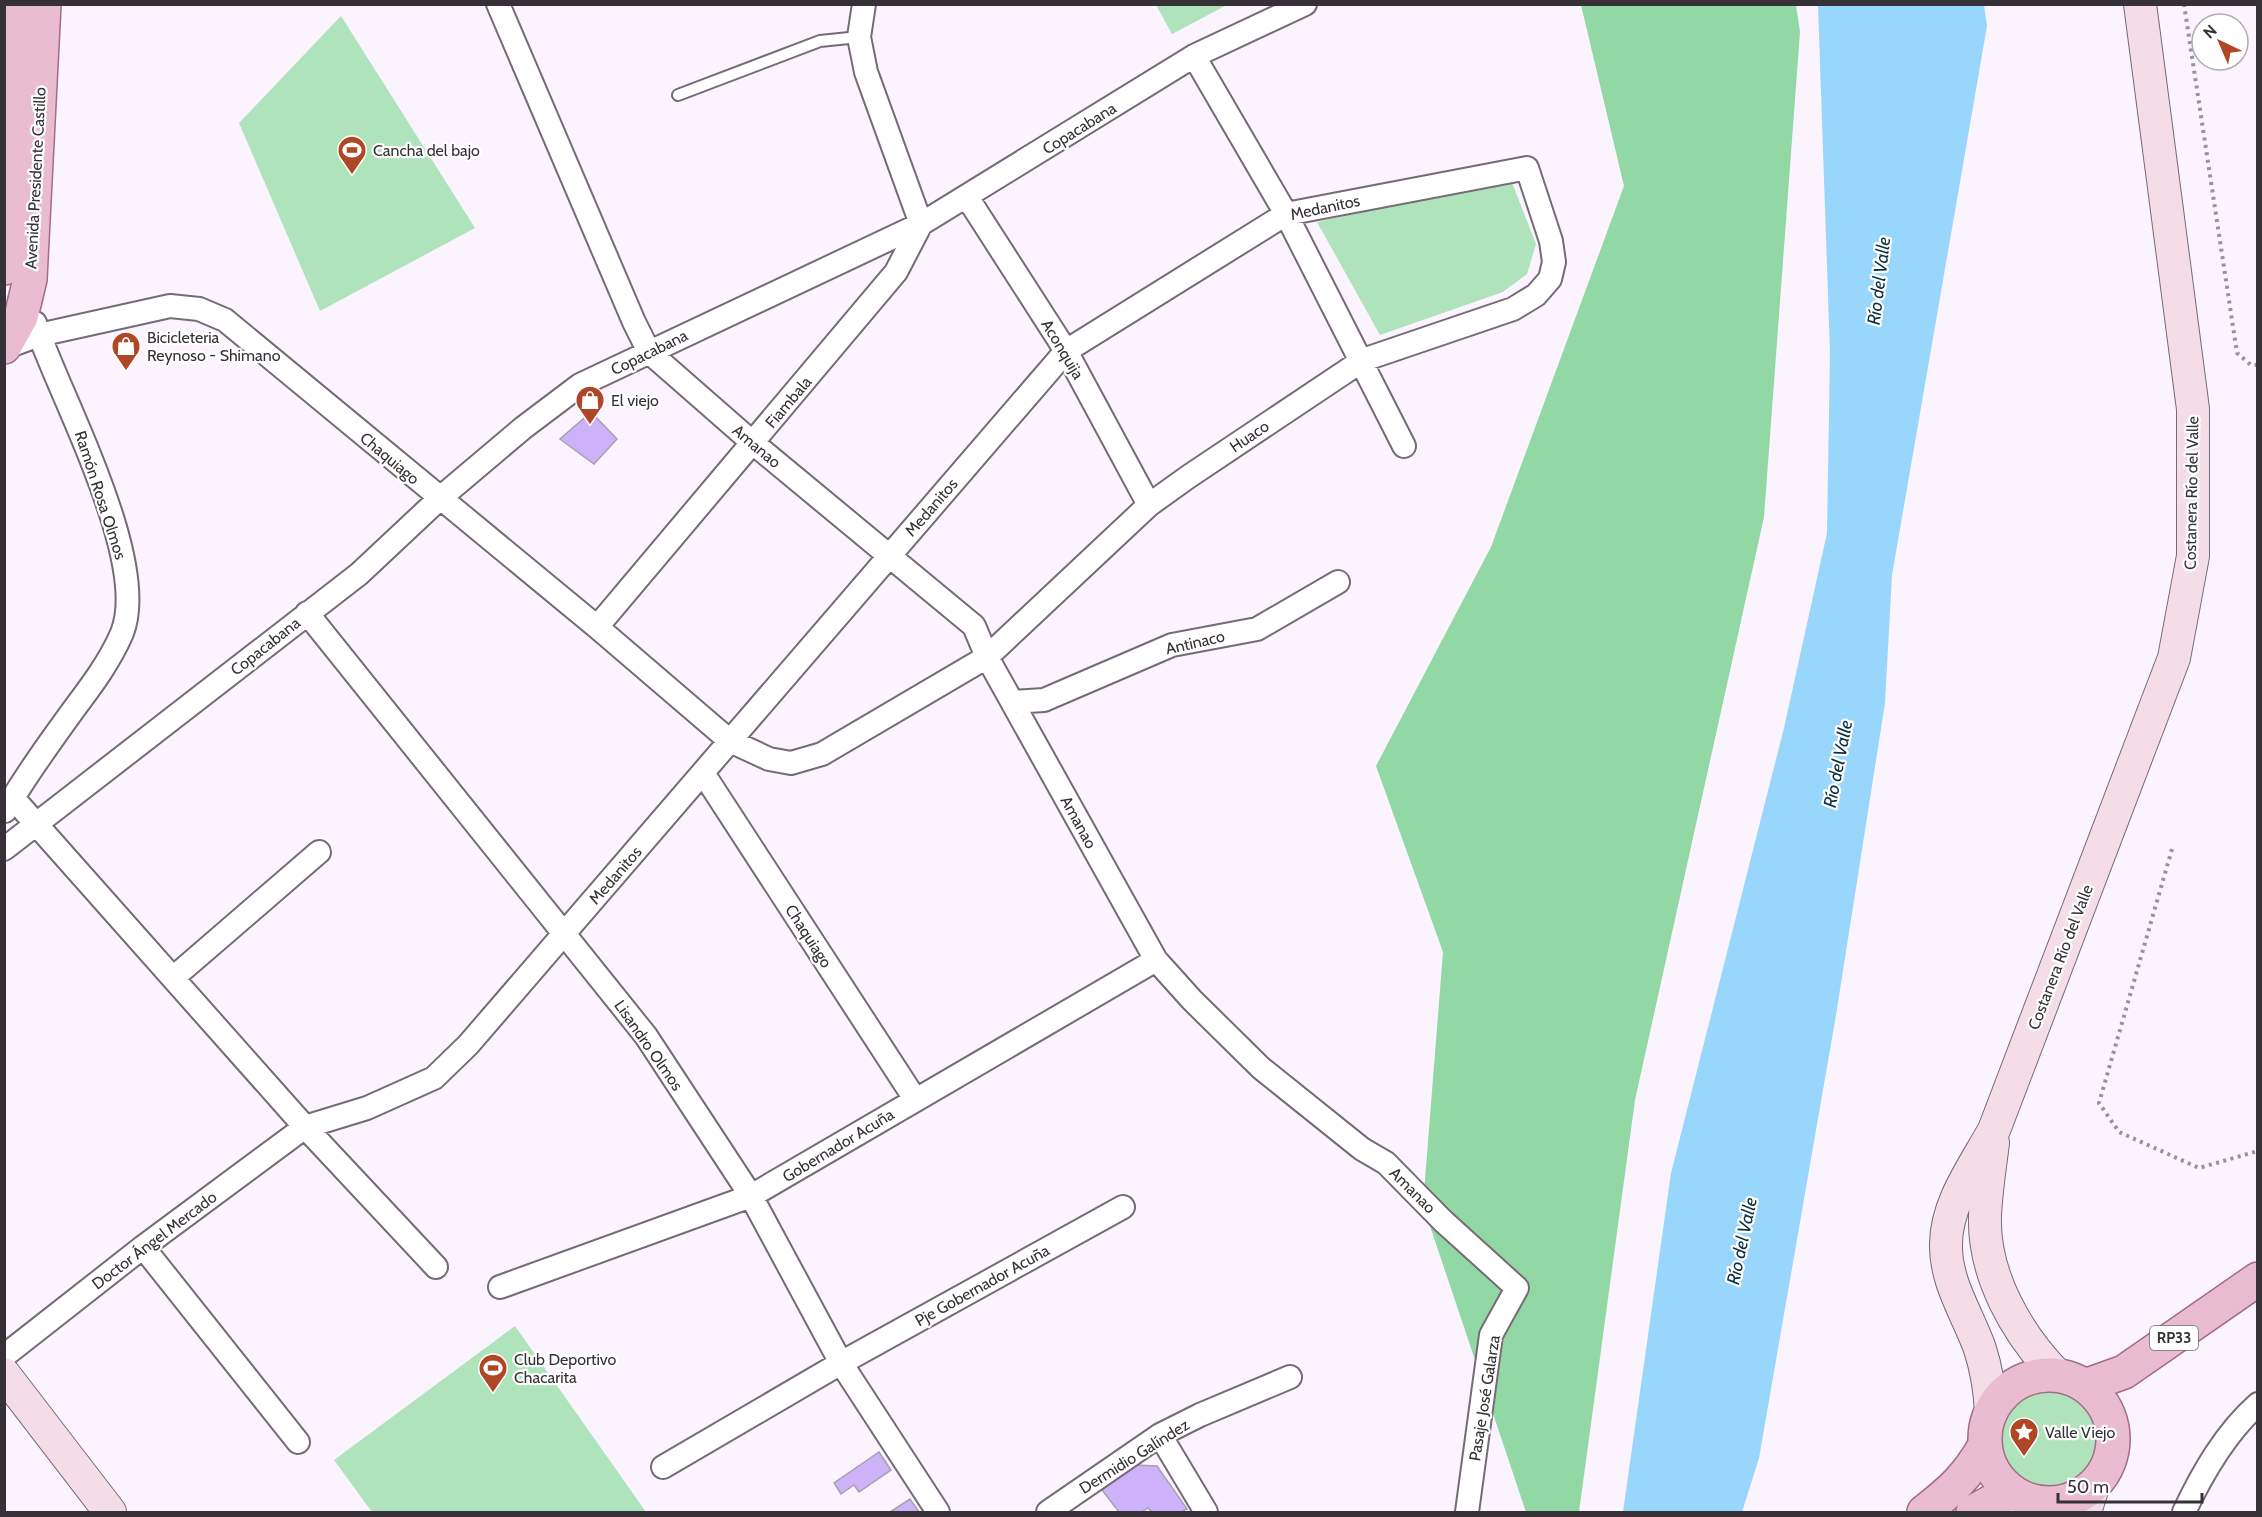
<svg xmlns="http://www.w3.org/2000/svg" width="2262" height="1517" font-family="Cabin,sans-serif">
<rect width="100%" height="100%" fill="#fbf3fe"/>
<path fill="#afe3bb" d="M1156,5H1227L1172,34Z
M341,16L475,228L320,311L239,123Z
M1511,180L1536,244L1527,274L1503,292L1380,335L1317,222Z
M515,1326L646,1512H372L334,1460Z
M2000 1440a49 49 0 1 1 98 0a49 49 0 1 1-98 0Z"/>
<path fill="#92d8a4" d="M1581,5H1796L1800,32L1764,517L1635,1100L1579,1512H1526L1423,1205L1443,952L1376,766L1491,547L1624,186Z"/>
<path fill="#99d6fc" d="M1818,5H1984L1987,26L1892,575L1885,703L1836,1015L1759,1458L1742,1512H1623L1671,1173L1784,728L1827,533L1830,353Z"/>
<path fill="#cdb2f9" stroke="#a6a0af" stroke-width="1.5" d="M591,412L617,439L594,464L560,439Z
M879,1452L891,1470L859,1492L854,1485L841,1494L834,1483Z
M1136,1465L1157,1466L1187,1509L1181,1512H1152L1148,1508L1142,1512H1119L1102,1490Z
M910,1499L919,1512H890Z"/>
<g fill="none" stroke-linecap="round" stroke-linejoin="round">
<g stroke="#756b77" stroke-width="14">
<path id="lane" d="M678,95L820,41L859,37"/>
</g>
<g stroke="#756b77" stroke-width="26">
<path id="street" d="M498,4L634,322L649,352L753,443L974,626L987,657L1156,960L1192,1000L1261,1068L1362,1149L1386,1163L1443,1221L1517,1288L1491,1335L1467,1512
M1194,56L1286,214L1404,446
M967,197L1066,351L1149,505
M4,348L39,335L170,306L199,309L225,320L597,627L730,741L769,759L791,763L822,754L987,657L1149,505L1188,477L1363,360L1513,309L1536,295L1550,279L1554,262L1551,241L1527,168L1286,214L1066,351L468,1045L434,1078L367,1108L305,1127L143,1247L4,1356
M307,613L646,1036L751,1196L841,1363L938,1512
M597,627L896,272L921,224L866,72L859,37L864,4
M1013,702L1044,700L1172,645L1257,629L1338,582
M703,773L915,1099
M13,798L305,1127L436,1267
M5,811C26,775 50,742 74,709C92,685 110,661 122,633C151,561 59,395 35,323
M4,849L359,574L439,499L523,428L580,385L921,224L1194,56L1305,4
M173,978L319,852
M143,1247L298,1442
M500,1287L751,1196L1156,960
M1160,1435L1206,1512
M663,1467L841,1363L1123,1207
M1048,1512L1160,1435L1200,1415L1290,1377
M2184,1512C2202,1474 2225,1433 2258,1404"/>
</g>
<g stroke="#756b77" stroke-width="34">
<path id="secondary" d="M1993,1143C1990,1167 1986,1192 1985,1216C1983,1275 2017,1334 2057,1375
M4,1374L110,1512
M1991,1413C1990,1390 1987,1371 1980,1349C1968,1315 1945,1282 1946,1244C1946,1203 1975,1165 1994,1130L2174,658L2193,556V409L2140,4
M2016,1495L2023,1512
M2085,1512L2093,1487"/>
</g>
<g stroke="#a16e85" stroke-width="36">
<path id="primary" d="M4,268L15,4
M4,347L21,317L30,279L44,4
M1985 1439a64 64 0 1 1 128 0a64 64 0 1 1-128 0Z
M2085,1386L2124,1372L2258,1279
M1924,1512C1951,1491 1968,1476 1985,1445
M1973,1512L2011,1491"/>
</g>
<path stroke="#98929a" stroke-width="4" stroke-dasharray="3 4.5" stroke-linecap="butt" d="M2184,4L2237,353L2251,365H2258
M2172,849L2099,1103L2119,1132L2199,1168L2258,1151"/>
<use href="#lane" stroke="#fff" stroke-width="10"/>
<use href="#street" stroke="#fff" stroke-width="22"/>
<use href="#secondary" stroke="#f4dde7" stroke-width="32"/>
<use href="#primary" stroke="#e9bcd0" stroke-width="33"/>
</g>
<defs>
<g id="stadium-pin" transform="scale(1.5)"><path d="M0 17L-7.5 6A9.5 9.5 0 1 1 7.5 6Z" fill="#af4726" stroke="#fff"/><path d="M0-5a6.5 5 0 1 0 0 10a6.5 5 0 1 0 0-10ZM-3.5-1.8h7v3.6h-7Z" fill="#fff"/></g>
<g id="shop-pin" transform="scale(1.5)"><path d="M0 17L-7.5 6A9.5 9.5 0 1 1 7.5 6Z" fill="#af4726" stroke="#fff"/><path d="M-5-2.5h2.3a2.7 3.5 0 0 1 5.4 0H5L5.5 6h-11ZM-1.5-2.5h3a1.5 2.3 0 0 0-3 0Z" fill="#fff"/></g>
<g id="sight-pin" transform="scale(1.5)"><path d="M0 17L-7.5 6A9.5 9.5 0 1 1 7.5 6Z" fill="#af4726" stroke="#fff"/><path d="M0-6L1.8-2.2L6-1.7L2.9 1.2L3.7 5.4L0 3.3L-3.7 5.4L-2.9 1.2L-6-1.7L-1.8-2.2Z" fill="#fff"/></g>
</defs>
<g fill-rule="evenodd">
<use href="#stadium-pin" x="352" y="150"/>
<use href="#shop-pin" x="126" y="346"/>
<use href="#shop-pin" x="590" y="400"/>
<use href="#stadium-pin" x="493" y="1368"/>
<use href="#sight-pin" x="2024" y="1432"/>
</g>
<g text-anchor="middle" stroke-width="4.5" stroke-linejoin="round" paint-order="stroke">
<rect fill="#fff" stroke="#726f72" stroke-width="1.5" x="2150" y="1326" width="48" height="24" rx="4.5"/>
<g font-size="15" font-weight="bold" fill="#353136">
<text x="2174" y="1343">RP33</text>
</g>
<g font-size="16" fill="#353136" stroke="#fff">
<text transform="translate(1079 128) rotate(-32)" y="6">Copacabana</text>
<text transform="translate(35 178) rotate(-87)" y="6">Avenida Presidente Castillo</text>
<text transform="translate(1325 207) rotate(-12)" y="6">Medanitos</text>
<text transform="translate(1063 349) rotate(59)" y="6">Aconquija</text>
<text transform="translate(649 352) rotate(-26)" y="6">Copacabana</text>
<text transform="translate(788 402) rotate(-50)" y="6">Fiambala</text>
<text transform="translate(1249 436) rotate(-34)" y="6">Huaco</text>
<text transform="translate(757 446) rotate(40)" y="6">Amanao</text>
<text transform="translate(390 458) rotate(40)" y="6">Chaquiago</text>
<text transform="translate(2191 493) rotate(-89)" y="6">Costanera Río del Valle</text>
<text transform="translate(101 495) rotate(72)" y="6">Ramón Rosa Olmos</text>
<text transform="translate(931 507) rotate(-49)" y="6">Medanitos</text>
<text transform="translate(1195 642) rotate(-13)" y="6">Antinaco</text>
<text transform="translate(265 646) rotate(-38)" y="6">Copacabana</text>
<text transform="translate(1079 822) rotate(61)" y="6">Amanao</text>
<text transform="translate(615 875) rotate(-49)" y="6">Medanitos</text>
<text transform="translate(809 936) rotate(57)" y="6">Chaquiago</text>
<text transform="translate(2060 957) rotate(-69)" y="6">Costanera Río del Valle</text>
<text transform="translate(649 1045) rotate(55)" y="6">Lisandro Olmos</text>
<text transform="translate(838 1145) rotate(-31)" y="6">Gobernador Acuña</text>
<text transform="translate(1413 1190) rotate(45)" y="6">Amanao</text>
<text transform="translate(154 1240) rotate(-37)" y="6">Doctor Ángel Mercado</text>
<text transform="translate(982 1285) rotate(-29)" y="6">Pje Gobernador Acuña</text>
<text transform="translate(1484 1398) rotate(-81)" y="6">Pasaje José Galarza</text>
<text transform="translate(1134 1456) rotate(-32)" y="6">Dermidio Galíndez</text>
</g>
<g font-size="16" fill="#353136" stroke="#fff" text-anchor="start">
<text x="373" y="156">Cancha del bajo</text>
<text x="147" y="343">Bicicleteria<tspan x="147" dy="18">Reynoso - Shimano</tspan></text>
<text x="611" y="406">El viejo</text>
<text x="514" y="1365">Club Deportivo<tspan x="514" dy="18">Chacarita</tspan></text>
<text x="2045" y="1438">Valle Viejo</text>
</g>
<g font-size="18" font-style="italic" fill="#0a2e41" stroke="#fff">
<text transform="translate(1879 281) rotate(-83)" y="6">Río del Valle</text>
<text transform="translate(1838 764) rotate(-79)" y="6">Río del Valle</text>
<text transform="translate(1742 1241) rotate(-78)" y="6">Río del Valle</text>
</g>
</g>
<rect width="2262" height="1517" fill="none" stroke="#353136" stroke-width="12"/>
<g transform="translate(2220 42) rotate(316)"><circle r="28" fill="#ffffff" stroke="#aeadaf" stroke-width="1.5"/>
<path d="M0-4.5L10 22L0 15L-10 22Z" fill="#af4726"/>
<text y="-9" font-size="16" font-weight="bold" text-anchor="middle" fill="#353136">N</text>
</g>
<path d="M2058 1493v9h144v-9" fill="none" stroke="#353136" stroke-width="3"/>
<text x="2067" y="1493" font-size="18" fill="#353136" stroke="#ffffff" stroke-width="4.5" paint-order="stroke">50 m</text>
</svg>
